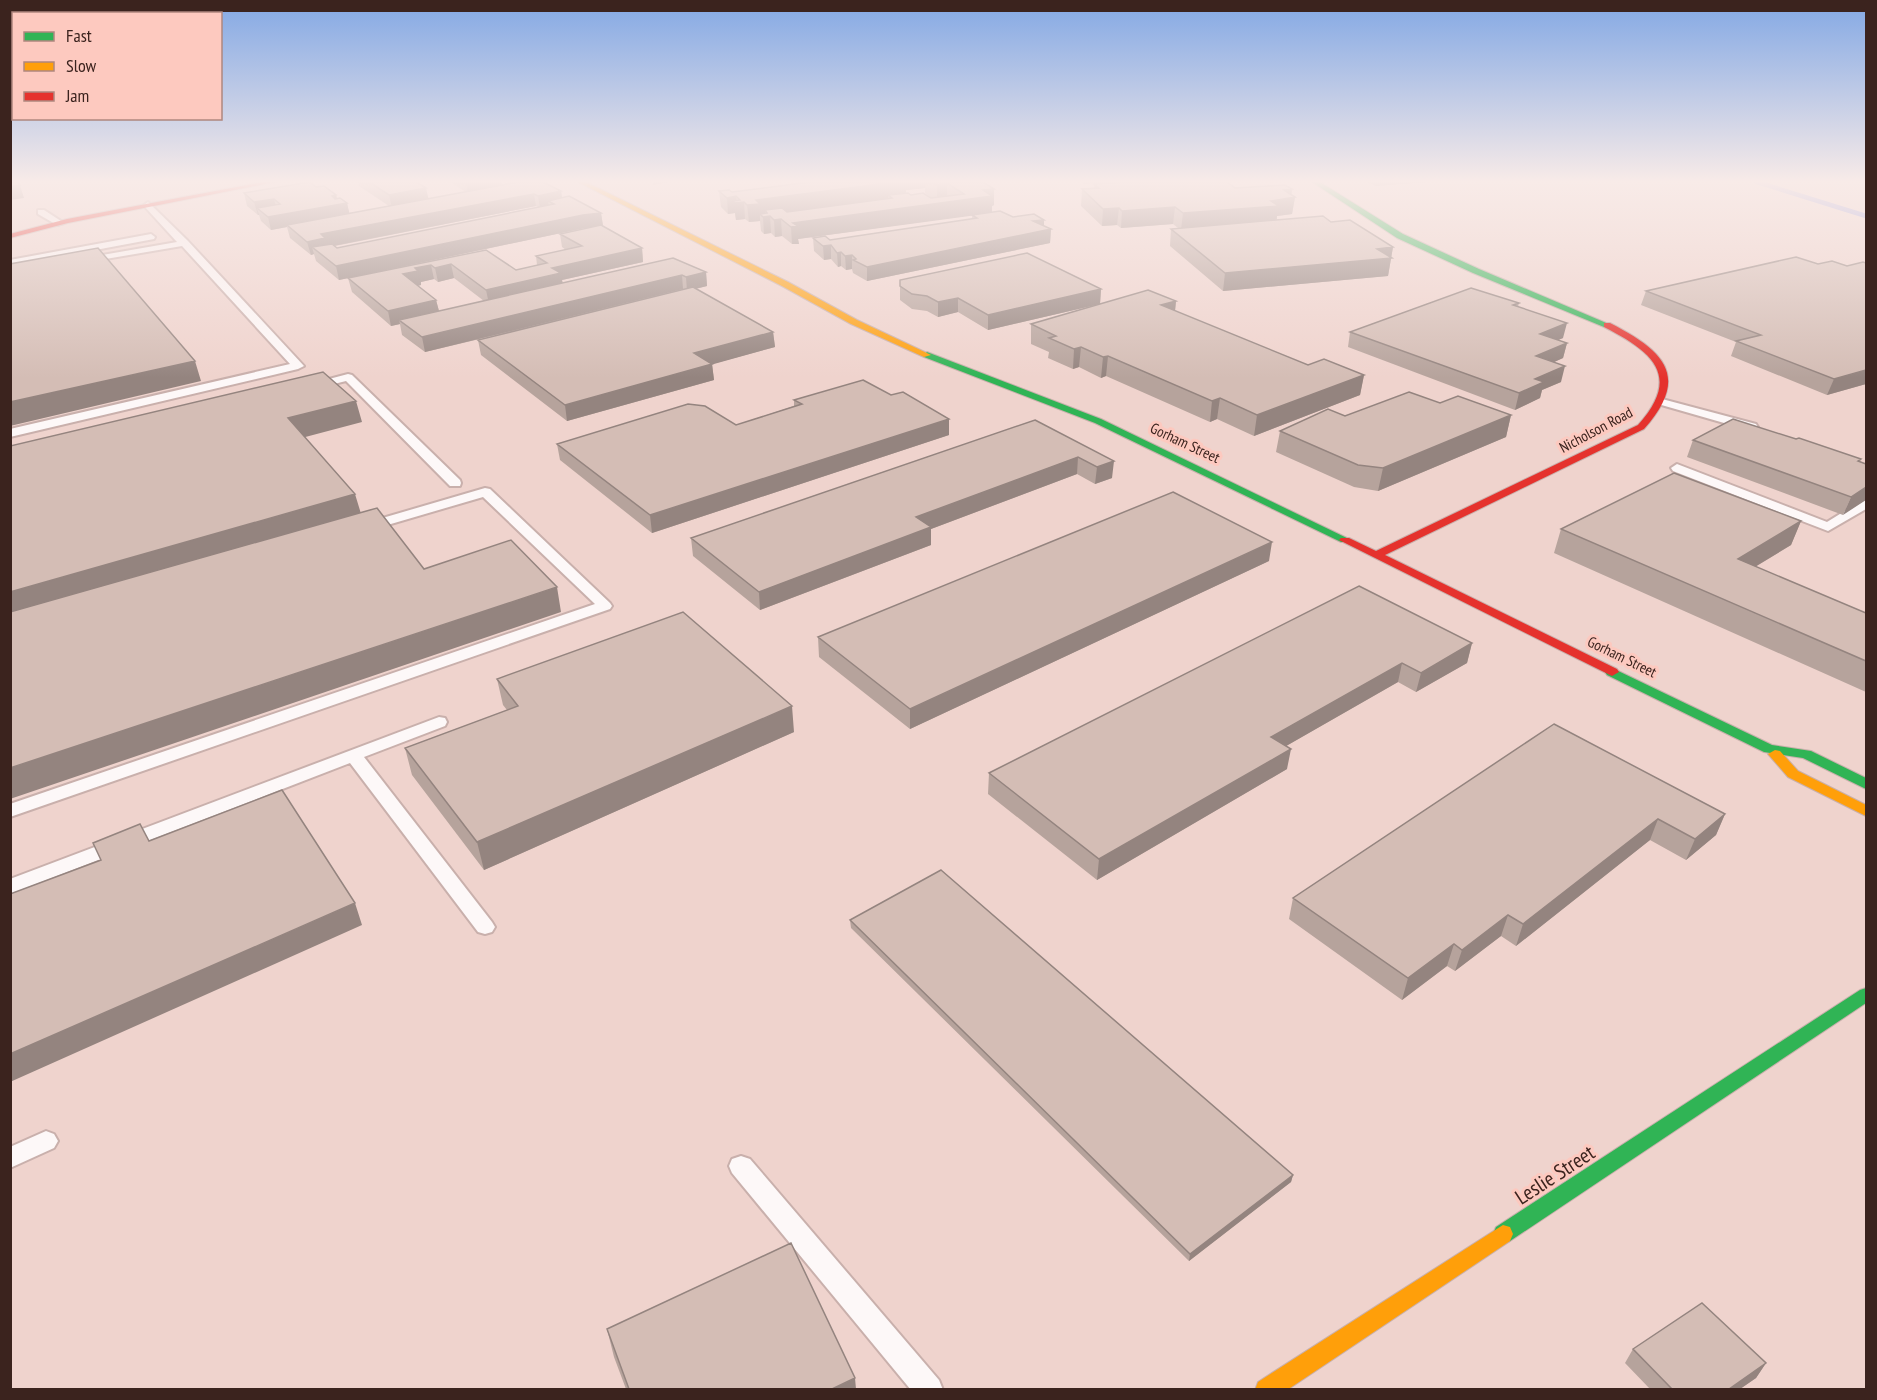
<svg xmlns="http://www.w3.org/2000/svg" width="1877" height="1400" font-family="'PT Sans Narrow',sans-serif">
<rect width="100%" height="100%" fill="#efd3cd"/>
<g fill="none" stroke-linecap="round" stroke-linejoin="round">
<path stroke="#8d95df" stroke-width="4.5" d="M1757,182L1866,216"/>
<g stroke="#c9b0ac" stroke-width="4">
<path id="lane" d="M148,202L188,241L304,366L298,369L10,437V429L290,364L182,246L82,263V259L85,258L177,242L145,207L144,205Z
M38,210H44L64,223L57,225L38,214Z
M151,234L155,237L154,239L10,266V260Z
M348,374L352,375L460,480L461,483L460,486H450L346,381L314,389L308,386L310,384Z
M1662,399L1756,424L1758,427L1752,431L1658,404L1656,402Z
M1677,464L1827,522L1861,501L1866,500V509L1828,531L1673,471L1671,468Z
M485,488L490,489L610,603L612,606L610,609L10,817V804L595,604L483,497L367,531L360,527L362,524Z
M439,717L445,718L447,722L445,726L364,757L492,922L495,927L492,932L485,934L478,932L350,763L10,894V879Z
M46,1131L54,1134L58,1141L54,1148L10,1168V1147Z
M741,1156L750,1159L939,1380L943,1390H911L732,1173L729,1166L732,1159Z"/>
</g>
<g stroke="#c9b0ac" stroke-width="2">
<path id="fast" d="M1312,182H1320L1403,234L1479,269L1611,325L1604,327L1473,273L1397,238Z
M927,352L1101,419L1351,540L1349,542H1341L1095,423L924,357L923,355Z
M1612,668L1772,745L1811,751L1866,778V789L1803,758L1764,752L1607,675L1605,672Z
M1866,988V1003L1510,1241L1503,1243L1496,1241L1493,1234L1496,1227L1860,990Z"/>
</g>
<g stroke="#c9b0ac" stroke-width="2">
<path id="slow" d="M578,182H586L788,282L857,320L931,355L924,357L851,324L782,286Z
M1775,750L1780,751L1798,771L1866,805V816L1788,777L1768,754Z
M1503,1225L1510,1227L1513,1234L1510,1241L1287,1390H1255L1258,1382Z"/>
</g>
<g stroke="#c9b0ac" stroke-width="2">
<path id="jam" d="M262,182H275L68,223L10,238V234L67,219Z
M1604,323H1610C1664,351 1691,376 1644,429L1385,555L1617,669L1619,672L1612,676L1339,540L1341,538H1349L1376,551L1638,425C1682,376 1653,352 1604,327Z"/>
</g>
<use href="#lane" fill="#fdf8f8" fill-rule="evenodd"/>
<use href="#fast" fill="#30b455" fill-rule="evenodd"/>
<use href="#slow" fill="#ff9f0a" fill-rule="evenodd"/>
<use href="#jam" fill="#e5322d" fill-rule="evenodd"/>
</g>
<path fill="#b6a39c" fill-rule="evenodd" d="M358,182H416L429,199L466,192L450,182H501V185L561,191L562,198L601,213L603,226L642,248L643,262L562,280L563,283L706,272L707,286L695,289L773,332L775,347L712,364L714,380L567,421L481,355L478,340L684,290L425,352L402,335L400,324L391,326L352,292L348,278L486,250L516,270L537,265L536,256L566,250L562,247L560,234L594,227L585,228L339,280L316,261L314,254L311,255L290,238L287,227L271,230L261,221L259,215H258L247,206L244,193L316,187L336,195L337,198L347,203L349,213L389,206L359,186ZM536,206L538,207L337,248L335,246ZM454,278L484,301L439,311L436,300L418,286L421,285V282L434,279L438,282Z
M810,182H983L994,205L992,206V212L1013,217L1044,220V226L1051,229L1050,243L867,281L853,273L852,269L846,270L841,266L838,267L831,259L824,260L814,251L813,238L830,240L972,219V215L798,239L799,244H792L782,236L775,237L771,233L764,234L761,231L760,221L749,222L745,219L736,220L735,213L728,214L721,207L719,191L732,192ZM925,188V193L932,198L911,195L906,193V190Z
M1367,182H1426L1375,186Z
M1094,184L1292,189L1291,195L1295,197L1292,214L1277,216V220L1331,222L1393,247L1388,276L1223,291L1170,246L1171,229L1178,228L1173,224L1121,228L1117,225L1102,226L1081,206L1082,189L1094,188Z
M1796,257L1866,384L1827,395L1731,356L1736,342L1641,305L1646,291Z
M900,286L1101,289L1100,304L988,330L958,312L938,317L927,311L912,309L900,300Z
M1176,301L1175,311L1308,365L1364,375L1360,395L1254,436L1217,419L1210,422L1106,376L1101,378L1079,367L1073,369L1048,358L1049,352L1031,344V324Z
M1519,303L1518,307L1563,338L1558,340L1567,343L1563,358L1554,362L1561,382L1542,390L1540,398L1515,410L1348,347L1350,332Z
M794,400L949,435L652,533L560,460L557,444L736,425L794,406Z
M1440,403L1511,415L1506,437L1378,491L1354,487L1276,452L1280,431L1345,416Z
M1035,420L1112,478L1095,484L1077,474L931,529V545L760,610L693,556L691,538Z
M1693,440L1861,459L1860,462L1866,464L1843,515L1687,457Z
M1801,521L1791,545L1755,567L1866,613V692L1554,553L1561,529Z
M1269,561L910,729L819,657L818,637Z
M1472,643L1467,663L1416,692L1398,682L1286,746L1287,769L1097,880L988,794L989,773Z
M497,679L794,732L484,870L412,775L405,748L507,710L503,705Z
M1554,724L1725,814L1716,835L1686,860L1650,840L1516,946L1501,936L1455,971L1447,966L1402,1000L1289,919L1293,898Z
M850,920L1293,1175L1291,1182L1189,1261L851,928Z
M607,1329L856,1389H626L614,1357Z
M1633,1349L1766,1363L1756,1378L1740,1389H1650L1625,1363Z"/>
<path fill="#94847f" d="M466,182H501L502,187L468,193Z
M653,182H668L653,185Z
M896,182H925V188L906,190V197L892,198L888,195V199L768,215L767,213L765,210V216L760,214V221L749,222L747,205L756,200Z
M1083,182H1105L1083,184Z
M1375,182H1426L1375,186Z
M947,183V200L937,201V185Z
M20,185L24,198L10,200V187Z
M426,188L429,201L392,208L389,195Z
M994,189V205L992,206V213L798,239L799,244H792L791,227L793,223Z
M1292,189L1291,198L1295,197L1292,214L1277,216L1276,223L1181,230L1183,213L1284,190Z
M561,191L563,204L548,201L549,207L540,208L538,196Z
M534,194L536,206L328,247H312L314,254L311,255L307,242L321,234Z
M336,195L339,205L347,203L350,216L287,225V227L271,230L268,217Z
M736,196L737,203L744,202L745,219L736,220L735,213L728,214L727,198Z
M274,199L277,211L257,208L259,215H258L254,202Z
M1175,207L1173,224L1121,228L1122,211Z
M1119,208L1117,225L1102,226L1103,209Z
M601,213L603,226L585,228L339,280L336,266L583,215Z
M770,216L771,233L764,234L763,217Z
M781,219L782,236L775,237L774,220Z
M1044,220V231L1051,229L1050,243L867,281V267L1033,221Z
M831,245V259L824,260L823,246Z
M1393,247L1388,276L1223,291L1225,273L1377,249Z
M642,248L643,262L562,280L563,287L489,304L486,290L552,268Z
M841,252V266L838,267L837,253Z
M852,255V269L846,270L845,256Z
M451,264L454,278L438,282L435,268Z
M431,265L434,279L421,282V285L406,288L403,274L415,268Z
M706,272L707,286L687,291L686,277Z
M682,275L683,289L425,352L422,337Z
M1101,289L1100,304L988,330V315Z
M958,298V312L938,317V302Z
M436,300L440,315L399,320L400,324L391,326L388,311Z
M1176,301L1174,320L1161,305Z
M1567,323L1563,338L1536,349L1540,334Z
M773,332L775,347L696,369L694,353Z
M1567,343L1563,358L1532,372L1536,356Z
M1081,347L1079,367L1073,369L1074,349Z
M1108,356L1106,376L1101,378L1103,357Z
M195,361L201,381L10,426V402Z
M712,364L714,380L567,421L565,405Z
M1565,366L1561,382L1542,390L1540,398L1515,410L1519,393L1535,379Z
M1866,370V384L1827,395L1834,379Z
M1364,375L1360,395L1254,436L1257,415Z
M1220,398L1217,419L1210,422L1212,401Z
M356,401L362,422L294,440L288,418Z
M1511,415L1506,437L1378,491L1383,468Z
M949,419V435L652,533L650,515Z
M1078,457L1077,474L931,529V545L760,610L759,592L916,517Z
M1114,461L1112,478L1095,484L1097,467Z
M1866,487V500L1843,515L1851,497Z
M355,494L362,517L10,620V592Z
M1801,521L1791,545L1728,583L1738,559Z
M1272,542L1269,561L910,729V709Z
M557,587L561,612L10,799V768Z
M1472,643L1467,663L1416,692L1421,673Z
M1402,663L1398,682L1267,757L1271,737Z
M792,706L794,732L484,870L477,842Z
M1291,749L1287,769L1097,880L1099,859Z
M1725,814L1716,835L1686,860L1695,839Z
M1658,819L1650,840L1516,946L1523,924Z
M355,903L362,925L10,1082V1054Z
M1508,915L1501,936L1455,971L1462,950Z
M1454,944L1447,966L1402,1000L1408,978Z
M1293,1175L1291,1182L1189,1261L1190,1254Z
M1766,1363L1756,1378L1740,1389H1729Z
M855,1378L856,1389H832Z"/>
<path fill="#d4bdb5" stroke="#94847f" stroke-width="1.5" d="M10,182H17L20,185L10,187Z
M310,182L316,187L324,186L336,195L332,196L335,199L340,198L347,203L268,217L257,208L280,204L274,199L254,202L244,193Z
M369,182H416L426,188L389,195Z
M518,182H543L561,191L538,196L534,194L321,234L325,238L307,242L287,225Z
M810,182H896L756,200L760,204L747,205L744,202L734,203V201L740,200L736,196L727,198L719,191L729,190L732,192Z
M933,182H983L994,189L983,190L992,196L793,223L798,226L791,227L781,219L774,220L770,216L763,217L760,214L767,213L765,210L782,208L787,212L892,198L888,195L908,193L911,195L923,193L931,198L964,194L947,183L937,185Z
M1124,182H1227L1235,188L1285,185L1292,189L1284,190L1295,197L1271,201L1279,206L1183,213L1175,207L1122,211L1119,208L1103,209L1082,189L1099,188L1094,184Z
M569,196L601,213L583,215L336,266L312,247L332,244L337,248L554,204L548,201Z
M1000,211L1013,217L1034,214L1044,220L1033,221L1051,229L867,267L853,260L856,259L852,255L845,256L841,252L837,253L831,245L823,246L813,238L825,236L830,240L977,218L972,215Z
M1323,216L1331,222L1350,220L1393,247L1377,249L1392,258L1225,273L1171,229Z
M601,225L642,248L552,268L561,273L486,290L451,264L435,268L431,265L415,268L418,271L403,274L436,300L388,311L348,278L486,250L516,270L547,263L536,256L582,246L560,234Z
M98,248L195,361L10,402V264Z
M1027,253L1101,289L988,315L958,298L938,302L927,296L912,294L900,286V280Z
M1796,257L1818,264L1832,261L1847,266L1863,262L1866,263V370L1834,379L1736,341L1761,335L1646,291Z
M673,258L706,272L686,277L682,275L422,337L399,320Z
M693,287L773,332L694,353L712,364L565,405L478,340Z
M1471,288L1519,303L1513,305L1567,323L1540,334L1567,343L1536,356L1565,366L1535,379L1544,382L1519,393L1350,332Z
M1148,290L1176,301L1161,305L1308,365L1324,359L1364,375L1257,415L1220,398L1212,401L1108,356L1103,357L1081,347L1074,349L1049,338L1056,336L1031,324Z
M323,372L356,401L288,418L355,494L10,592V446Z
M863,380L891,395L903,392L949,419L650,515L557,444L688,404L705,406L736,425L802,404L794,400Z
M1409,392L1440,403L1458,396L1511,415L1383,468L1358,465L1280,431L1328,409L1345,416Z
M1733,419L1796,439L1799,438L1861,459L1858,461L1866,464V487L1851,497L1693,440Z
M1035,420L1114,461L1097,467L1078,457L916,517L931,527L759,592L691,538Z
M1674,473L1801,521L1738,559L1866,613V661L1561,529Z
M1173,492L1272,542L910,709L818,637Z
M377,508L424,569L511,540L557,587L10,768V612Z
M1359,586L1472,643L1421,673L1402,663L1271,737L1291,749L1099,859L989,773Z
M683,612L792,706L477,842L405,748L518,706L497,679Z
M1554,724L1725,814L1695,839L1658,819L1523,924L1508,915L1462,950L1454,944L1408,978L1293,898Z
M282,790L355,903L10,1054V894L101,860L93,843L140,824L149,841Z
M941,870L1293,1175L1190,1254L850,920Z
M791,1243L855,1378L832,1389H629L607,1329Z
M1702,1303L1766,1363L1729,1389H1672L1633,1349Z"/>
<linearGradient id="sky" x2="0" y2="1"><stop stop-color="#83a8e4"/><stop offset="0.48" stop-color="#f8ebe8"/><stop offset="1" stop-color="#f8ebe8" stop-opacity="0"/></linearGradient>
<rect width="1877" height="378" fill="url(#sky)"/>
<g text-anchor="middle" stroke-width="6" stroke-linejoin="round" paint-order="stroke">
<g font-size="15" fill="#3b231e" stroke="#fdc9bf">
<text transform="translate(1596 430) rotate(-28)" y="5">Nicholson Road</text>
<text transform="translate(1185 443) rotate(25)" y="5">Gorham Street</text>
<text transform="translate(1622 657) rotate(26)" y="5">Gorham Street</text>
</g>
<g font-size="21" fill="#3b231e" stroke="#fdc9bf">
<text transform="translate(1555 1175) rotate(-33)" y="7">Leslie Street</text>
</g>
</g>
<rect width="1877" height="1400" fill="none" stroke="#3b231e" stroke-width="24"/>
<rect x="12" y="12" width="210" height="108" fill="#fdc9bf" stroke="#af877f" stroke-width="1.5"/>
<rect x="24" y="32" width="30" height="9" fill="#30b455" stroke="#af877f" stroke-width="1.5"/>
<text x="66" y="42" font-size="18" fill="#3b231e">Fast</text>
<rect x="24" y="62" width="30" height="9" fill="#ff9f0a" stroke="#af877f" stroke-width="1.5"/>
<text x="66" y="72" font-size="18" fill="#3b231e">Slow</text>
<rect x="24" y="92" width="30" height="9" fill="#e5322d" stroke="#af877f" stroke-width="1.5"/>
<text x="66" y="102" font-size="18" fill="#3b231e">Jam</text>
</svg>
